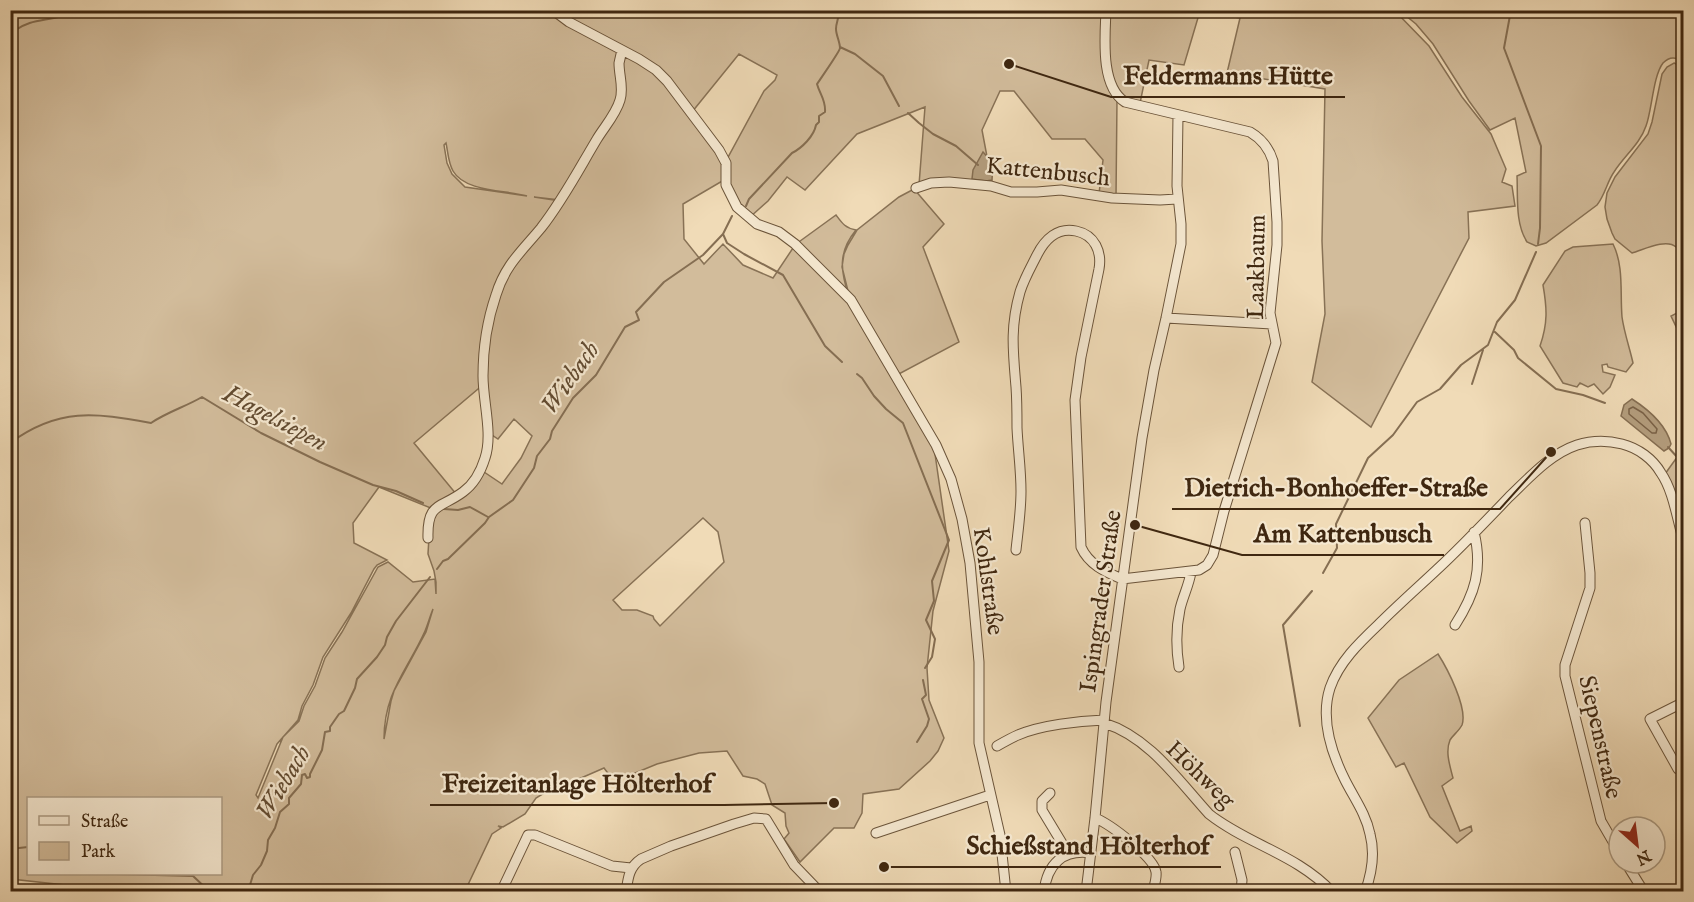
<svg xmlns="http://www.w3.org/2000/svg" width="1694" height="902" font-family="'IM FELL English',serif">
<rect width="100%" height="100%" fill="#f0dbb7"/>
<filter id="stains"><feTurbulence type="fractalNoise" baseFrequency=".00333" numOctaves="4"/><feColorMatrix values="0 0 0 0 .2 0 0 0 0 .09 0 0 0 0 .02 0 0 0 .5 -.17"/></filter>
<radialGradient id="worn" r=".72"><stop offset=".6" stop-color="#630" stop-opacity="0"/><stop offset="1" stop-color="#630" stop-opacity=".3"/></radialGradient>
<path fill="#d2bc9b" stroke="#887256" stroke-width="1.5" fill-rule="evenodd" d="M10,11H551L567,22L620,50L618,69L621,87L620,97L613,113L560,200L534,197L560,201L615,113C618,107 621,101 622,95C625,81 619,67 623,52L655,71L677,94L718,150L724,163V180L683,204L684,239L704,264L723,244L743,265L773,278L795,245L850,300L914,410L934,447L949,551L933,611L927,668L929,700L944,738L938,751L930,761L899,789L863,794L862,813L854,828H834L800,862L784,839L789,833L786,826L785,813L772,805L765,784L757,779L743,776L727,751L699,753L657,764L628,776H610L604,768L565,785L549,790L536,798L525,814L503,827L498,826L501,828L492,834L465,891L88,892L83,887L11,879ZM446,143C448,152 448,162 453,171C465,192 506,190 527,196L465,187L452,174L447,163L444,145ZM484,384L489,433L498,439L514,419L532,436L521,458L502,484L481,470L472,485L466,492L443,503L434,510L430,519L428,554L434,571L436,582V594L435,579L413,582L388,562L378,567L342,632L325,658L315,686L304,706L299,721L283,737L258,798L256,795L277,744L298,720L302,706L313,685L323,657L351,613L374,569L377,565L387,560L354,543L353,523L379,487L433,509L457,495L414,443ZM703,518L718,532L724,562L660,626L654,619L653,616L637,610H622L613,600ZM433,609L426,632L394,691L391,701L384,739C384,692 407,671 425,631C428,624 430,616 433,609ZM28,798H220V874H28Z
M555,11H1105L1104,36L1117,99L1116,197L1099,194L1103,160L1085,139H1052L1014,91H1000L982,130L992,183L919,185L925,107L857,134L805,190L787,177L768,201L749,218L730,195L726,161L764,91L775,80L777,75L739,54L692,112L668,80Z
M1108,11H1200L1184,65L1149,60L1140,103L1125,99L1117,92L1108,58Z
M1202,11H1395L1429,46L1462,97L1491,134L1506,169L1502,182L1512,186L1515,206L1468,212L1469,238L1371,427L1312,382L1325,314L1322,241L1325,89L1227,73L1240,18Z
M1400,11H1683V62C1676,57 1670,56 1663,63C1653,76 1652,110 1646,126C1640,144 1624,156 1614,172C1607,182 1605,195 1597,205L1546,243L1536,246L1527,242C1515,223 1518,197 1517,176L1526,172L1515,118L1490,130L1469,101L1433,44L1416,24Z
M1674,63L1683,67V261C1682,256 1680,250 1676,247C1666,238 1643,250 1632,253L1615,239L1612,233L1607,219L1605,207L1607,193L1615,177L1648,134L1652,122L1662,74L1667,67Z
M914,189L944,224L923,247L959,342L897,375L850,299L842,267L844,254L848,245L857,230L899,197Z
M836,215C842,223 845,228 856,230C837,253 841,272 849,297L796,244Z
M1613,244C1624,266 1620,293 1622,317C1624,332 1630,349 1633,363L1626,372L1608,367L1607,364L1602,365L1603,372L1615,375L1610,387L1603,394L1594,384L1588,387L1580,383L1577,387L1563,383L1540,346C1548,323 1547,308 1543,285L1565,251L1573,247Z
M1683,310V335L1681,337L1671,316Z
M1683,451V533L1665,474L1680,453Z
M1438,654C1447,668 1468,708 1462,725C1459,731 1453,735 1450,740C1445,752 1450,766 1453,778L1442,786L1460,831L1471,826L1472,831L1457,843L1430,817L1404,763L1396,767L1368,718L1399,680Z"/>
<path fill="#b49e7e" stroke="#856e52" stroke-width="1.5" d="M983,152L993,163L992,180L986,181L972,179L973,170Z
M1632,399C1649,410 1666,424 1671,444L1669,448L1664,451L1621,416L1624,405Z"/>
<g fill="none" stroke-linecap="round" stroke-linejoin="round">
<path stroke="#7a6247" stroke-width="1.5" d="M1633,407L1643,413L1657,429L1656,433H1652L1629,414V409Z"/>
<path stroke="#856e52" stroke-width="2" d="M1511,10L1504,48L1541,146L1540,228L1538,244
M10,39L15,40L14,31C34,16 54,23 74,10
M840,47L855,54L883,76L899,106
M908,113L919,123L933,134L956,146L978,165
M746,206L749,199L792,153C802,148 814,136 816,125L819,122V116L825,112C826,100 820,95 817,84C821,78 840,51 840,48C840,42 836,35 836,29C836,22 839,20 839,10
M723,234L727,243L744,254L783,275L825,346L842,362
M1495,332L1514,350L1518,358L1556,389L1583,395L1605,403
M857,374L862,378L874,396L886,409L903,423L949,540L932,581L934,601L926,620L935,639L932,657L925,668
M1472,384L1483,350
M10,443C59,407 95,413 151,423C167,412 185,407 202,397L261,433L320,462L373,485L396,491L423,503
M1668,447L1678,458L1684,472
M444,509L458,510L470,507L488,517
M437,569L443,561L448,559L485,523L489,517L513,500L534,468L537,456L550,439L552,431L573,398L596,375L625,327L639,320L636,312L664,282L703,255L723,234L732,216
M1323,573L1337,548L1336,524L1368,458L1393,435L1417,402L1440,389L1461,365L1488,345L1497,322L1515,300L1536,252
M1300,726L1283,625L1312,591
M917,742L927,726L929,719L922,699L926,695L923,680
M10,849L28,847
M116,874L193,876L210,892
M245,892L250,885L253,875L261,865L267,851L268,840L275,828L280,812L289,804V798L301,784L302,775L305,774L307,778L310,777V774L322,750L325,732L330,731V727L339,714L344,711L355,688L357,679L377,657L385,645L387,637L396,621L430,577"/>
<g stroke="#6b543a" stroke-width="11">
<path id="street" d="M553,10L569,22L639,59L656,70L667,81L719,150L726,163V185L737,207L757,224L779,232L795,244L851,300L936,445L951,479L962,519L970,563L979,662V743L1000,835L1006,892
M916,188L931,183L949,182L991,186L1011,192H1037L1061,190L1112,198L1160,200L1177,199
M1166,318L1272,324
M1585,523L1590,573V588L1565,665V676L1601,821L1619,852
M428,538C427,502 440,509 463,492C474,484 481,471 485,458C493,434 483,402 483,376C483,349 487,321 496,295C505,265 522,251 541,228C563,200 579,169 597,139C605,126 616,114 620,100C624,88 619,76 619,63C620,59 621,54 622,50
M1016,550C1018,531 1021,511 1021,491C1021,470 1018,449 1017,428C1017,414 1017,400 1016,387C1013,351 1010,327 1020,292C1024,279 1031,267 1037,255C1045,239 1058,227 1076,231C1095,235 1102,252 1099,269L1081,357L1075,400L1081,547C1089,565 1106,572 1122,579L1199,570L1207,565L1213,555L1224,511L1276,343L1270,313L1277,245V222L1273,161C1269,148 1262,139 1250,132L1125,102C1100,86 1105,37 1106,10
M1455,625C1475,594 1483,569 1474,532
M1179,667C1176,648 1176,628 1180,609C1183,596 1189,585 1191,572
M1104,723C1149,737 1178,780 1209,814C1247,844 1298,855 1332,892
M997,746C1004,742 1011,738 1018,735C1041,725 1079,721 1104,720
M1678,769L1650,719L1684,702
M1050,793L1042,801V810L1068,853
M1095,818C1110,824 1154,857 1156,872C1157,878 1154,886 1153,892
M876,833L990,795
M1235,852L1242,880L1241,892
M1626,863L1644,892
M501,892L528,835H535L612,866L631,868
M626,892C628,878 629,867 641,859L671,846L734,824L754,818L766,819L794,865L820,892
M1044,892C1047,864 1063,849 1091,853
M1086,892L1095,818L1106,702L1142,438L1154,370L1166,318L1181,244V224L1177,186L1178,115
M1365,892C1372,873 1375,853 1370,834C1366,814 1354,798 1345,780C1331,752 1320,719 1330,688C1339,662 1359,643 1379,624C1400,603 1423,583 1445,562C1467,541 1488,519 1509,497C1529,478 1550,454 1577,445C1593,440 1606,440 1622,444C1638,448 1653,459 1661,473C1674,492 1677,520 1684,542"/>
</g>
<use href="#street" stroke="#f5e8d0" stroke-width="9"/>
</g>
<g text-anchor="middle" stroke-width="4.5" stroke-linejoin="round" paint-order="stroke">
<g font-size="24" fill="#3f2710" stroke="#f5e8d0">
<text transform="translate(1048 171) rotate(6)" y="8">Kattenbusch</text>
<text transform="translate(1256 267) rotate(-89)" y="8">Laakbaum</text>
<text transform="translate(989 581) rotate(82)" y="8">Kohlstraße</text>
<text transform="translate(1100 601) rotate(-82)" y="8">Ispingrader Straße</text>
<text transform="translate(1601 737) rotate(77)" y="8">Siepenstraße</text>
<text transform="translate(1201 774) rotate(44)" y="8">Höhweg</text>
</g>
<g font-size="26" font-style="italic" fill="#624b31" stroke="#f5e8d0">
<text transform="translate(569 377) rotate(-55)" y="9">Wiebach</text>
<text transform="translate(276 417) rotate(28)" y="9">Hagelsiepen</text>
<text transform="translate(282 782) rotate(-59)" y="9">Wiebach</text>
</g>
</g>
<path fill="none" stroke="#3f2710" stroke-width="2" d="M1009 64L1111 97H1345M1551 452L1500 509H1172M1135 525L1242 555H1444M834 803L724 805H430M884 867L954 867H1221"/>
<g fill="#3f2710" stroke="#f5e8d0" stroke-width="2">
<circle cx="1009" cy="64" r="6"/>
<circle cx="1551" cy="452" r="6"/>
<circle cx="1135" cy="525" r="6"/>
<circle cx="834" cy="803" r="6"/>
<circle cx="884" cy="867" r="6"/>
</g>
<g font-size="26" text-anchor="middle" font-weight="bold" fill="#3f2710" stroke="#f5e8d0" stroke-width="4.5" stroke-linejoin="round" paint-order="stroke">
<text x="1228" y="84">Feldermanns Hütte</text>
<text x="1336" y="496">Dietrich-Bonhoeffer-Straße</text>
<text x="1343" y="542">Am Kattenbusch</text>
<text x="577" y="792">Freizeitanlage Hölterhof</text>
<text x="1088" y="854">Schießstand Hölterhof</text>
</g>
<rect width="1694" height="902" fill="none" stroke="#f0dbb7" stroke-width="36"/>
<rect x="12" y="12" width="1670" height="878" fill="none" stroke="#3f2710" stroke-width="3"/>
<rect x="18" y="18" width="1658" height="866" fill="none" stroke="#3f2710" stroke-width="1.5"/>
<rect x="27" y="797" width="195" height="78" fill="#f5e8d0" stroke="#ac9b83" stroke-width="1.5"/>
<rect x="39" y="816" width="30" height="9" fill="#f5e8d0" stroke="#ac9b83" stroke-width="1.5"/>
<text x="81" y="827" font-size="18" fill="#3f2710">Straße</text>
<rect x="39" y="842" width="30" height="18" fill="#d2bc9b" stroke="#ac9b83" stroke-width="1.5"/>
<text x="81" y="857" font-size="18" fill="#3f2710">Park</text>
<g transform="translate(1637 845) rotate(152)"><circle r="28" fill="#f5e8d0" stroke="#ac9b83" stroke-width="1.5"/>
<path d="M0-4.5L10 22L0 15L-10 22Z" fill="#8f2418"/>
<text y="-9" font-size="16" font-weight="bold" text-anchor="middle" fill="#3f2710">N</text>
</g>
<rect width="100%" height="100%" filter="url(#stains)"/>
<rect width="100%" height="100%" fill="url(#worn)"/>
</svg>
